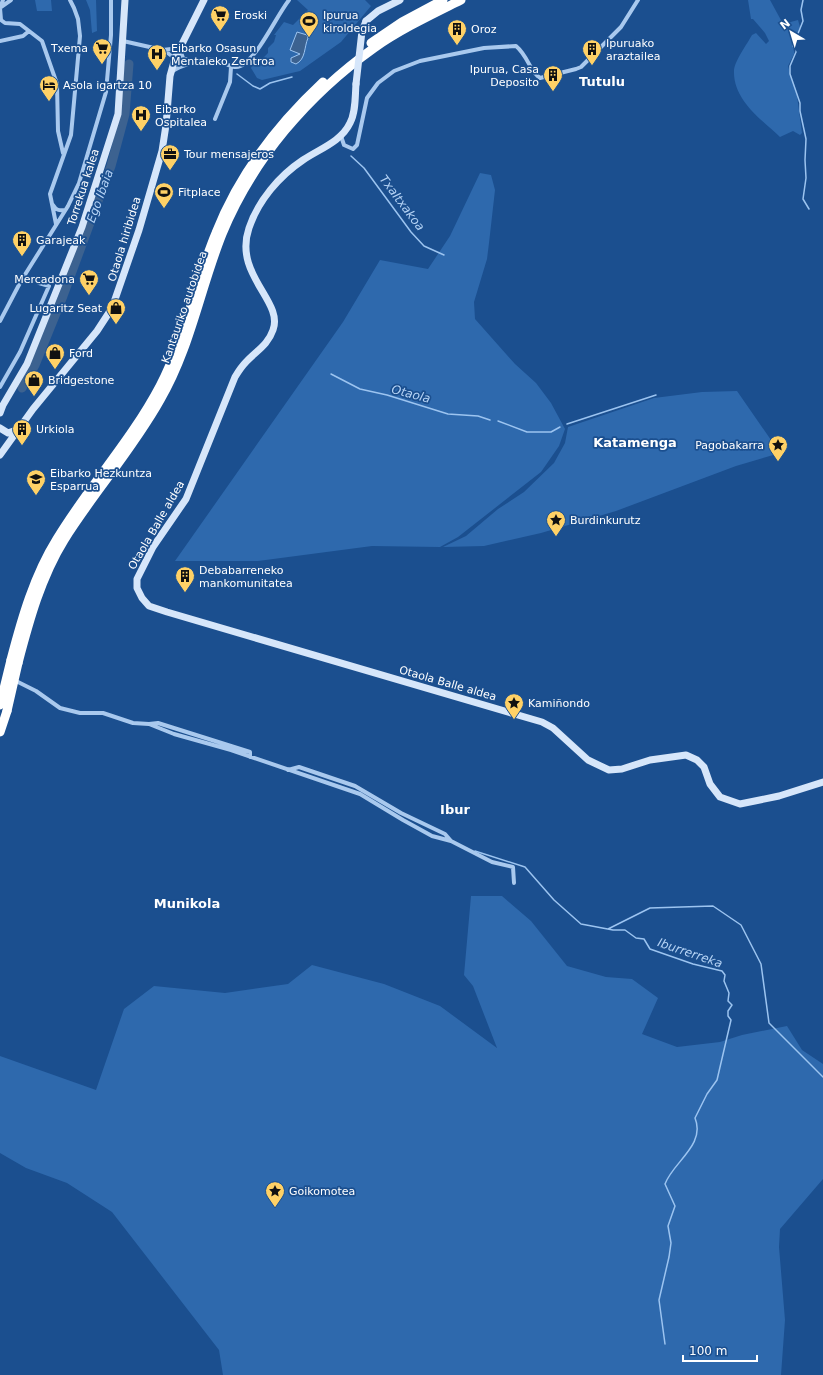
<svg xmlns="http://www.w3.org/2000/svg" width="823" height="1375" font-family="'DejaVu Sans',sans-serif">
<rect width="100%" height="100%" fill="#1b4f8f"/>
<path fill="#2e69ad" d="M35,0H51L52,11H37Z
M86,0H96L97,31L92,33L90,10Z
M297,0H365L371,6L341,42L300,71L262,80L257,78L251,68L256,57L263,58L268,53V48L274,42L276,35H274L284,22L293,25L308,10Z
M748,0H770L782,22L787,23L798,20L800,27L793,43L795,52L788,66L797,96L802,133L800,135L793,131L780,137C762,120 733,100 734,71C734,62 747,44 752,35L756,33L766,44L769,41L765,33L753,19H751Z
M480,173L491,175L495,190L489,243L487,259L474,302L475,319L515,364L536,383L551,403L565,429L559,446L541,472L458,537L440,547L372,546L258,561H175L343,322L380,260L428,269L450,236Z
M737,391L780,453L736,466L616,511L541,533L484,546L443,547L466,536L498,509L524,492L554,463L565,443L568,427L654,398L702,392Z
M471,896H502L531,921L567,966L606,977L632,979L658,998L642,1034L677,1047L720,1042L742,1035L787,1026L802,1050L823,1064V1179L780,1229L779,1247L785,1320L781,1375H223L219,1350L112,1212L67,1183L26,1168L0,1153V1056L96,1090L124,1009L154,986L225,993L288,984L312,965L384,984L440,1006L497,1048L473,986L464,975Z"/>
<path fill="#3c6290" stroke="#9cc4f0" d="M297,32L307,35L308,38C304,47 306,59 296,64L291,62V58L300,54L290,50Z"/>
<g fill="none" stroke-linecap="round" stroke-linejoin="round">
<path stroke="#9cc4f0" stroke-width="1.5" d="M803,0L801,10L803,21L793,46L796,52L790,66V74L800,103V111L806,139L805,160L806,178L803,199L809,209
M237,74L253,86L260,89L270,83L292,77
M351,156L364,168L411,232L424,246L444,255
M331,374L360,389L387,395L448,414L478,416L490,420
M498,421L527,432H551L560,427
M567,424L656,395
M475,851L525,867L554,900L581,924L613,930H625L636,938L644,939L650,949L693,964L722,971L725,975L724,981L729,993L728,1001L732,1005L728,1011V1016L731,1020L717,1080L707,1094L695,1118C706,1145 673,1162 665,1184L675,1206L668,1226L671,1243L669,1257L659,1300L665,1344
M608,929L650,908L713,906L741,925L761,964L769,1023L823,1077"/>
<path stroke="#3c6290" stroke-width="9" d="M22,388L35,365L63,296L111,166L125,114L129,64"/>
<path stroke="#a9c9ee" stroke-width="4" d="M3,0L0,8L1,20L5,23L20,24L42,41L57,84L58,131L63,153
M1,7L11,0
M0,41L23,36L29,31
M123,41L163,50L179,48
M180,50L183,58L193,62
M165,51L180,62L186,64
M171,72C182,65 202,58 216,60C226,62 234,72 244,64C261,51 276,17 289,0
M215,119L230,82L231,67
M341,136L344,145L353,149L357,145L367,98L378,83L394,71L420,61L484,48L516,46C528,56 530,72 540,78L576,69L581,67L621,27L638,0
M53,205C56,210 59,211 65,210
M56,224L50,194L71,135L80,36L78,19L74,8L70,0
M0,321L21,281L68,206L79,183L106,92L111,35V0
M0,387L20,352L49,286L39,283
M14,680L36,691L60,708L80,713H103L133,723L149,724L174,734L231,750L360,794L403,820L432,836L451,841L492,862L513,867L514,883
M149,724L158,723L250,752V757
M288,770L299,767L355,786L401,813L445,834L451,841"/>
<path stroke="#d6e6fa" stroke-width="7" d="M366,21L378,11L400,0
M356,84C355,96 356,112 350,123C341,142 319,149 303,160C279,176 258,201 249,228C233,275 284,301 273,330C268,345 256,351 246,362C242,366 238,372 235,377L186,499L153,547L137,579V588L142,598L149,606L167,612L542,722L553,728L588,760L609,770L622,769L650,760L686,755L697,760L704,767L710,784L720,797L740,804L779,796L823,782
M0,413L3,405L27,364L82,227L118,114L125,0
M0,428L8,433L19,429
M0,455L33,409L97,331L112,308L139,230L162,151L166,125L170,76L175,58L204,0"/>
<path stroke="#fff" stroke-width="9" d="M371,43L402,22L443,0
M11,660C22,618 34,576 57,539C89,486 131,441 160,386C185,338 195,283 216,233C239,174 278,124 323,82
M18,663C29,621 41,577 64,540C94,492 132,450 160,400C190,349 200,289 222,234C253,159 308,95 374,48C401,29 431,15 461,0
M0,732L7,711"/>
<path stroke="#d6e6fa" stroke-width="7" d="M356,84L362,31L366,21"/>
<path stroke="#fff" stroke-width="9" d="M0,705L11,660
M7,711L18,663"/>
</g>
<defs>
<g id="supermarket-pin" transform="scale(1)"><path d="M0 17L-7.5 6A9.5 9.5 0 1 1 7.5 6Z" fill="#ffd166" stroke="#1b4f8f"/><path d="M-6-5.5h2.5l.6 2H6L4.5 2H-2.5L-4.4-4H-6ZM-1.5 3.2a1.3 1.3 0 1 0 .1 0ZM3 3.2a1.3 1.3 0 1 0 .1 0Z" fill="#111"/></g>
<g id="stadium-pin" transform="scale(1)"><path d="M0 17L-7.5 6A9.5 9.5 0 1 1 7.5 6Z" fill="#ffd166" stroke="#1b4f8f"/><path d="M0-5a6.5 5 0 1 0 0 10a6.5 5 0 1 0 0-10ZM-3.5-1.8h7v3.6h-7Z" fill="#111"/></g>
<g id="building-pin" transform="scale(1)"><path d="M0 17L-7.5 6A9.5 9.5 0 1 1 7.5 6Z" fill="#ffd166" stroke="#1b4f8f"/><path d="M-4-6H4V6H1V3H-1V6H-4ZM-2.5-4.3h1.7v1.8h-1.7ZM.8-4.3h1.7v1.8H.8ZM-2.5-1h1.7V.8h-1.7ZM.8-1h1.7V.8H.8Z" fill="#111"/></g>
<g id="hospital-pin" transform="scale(1)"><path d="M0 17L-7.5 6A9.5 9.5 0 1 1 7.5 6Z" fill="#ffd166" stroke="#1b4f8f"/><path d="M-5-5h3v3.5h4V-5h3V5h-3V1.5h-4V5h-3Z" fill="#111"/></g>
<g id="hotel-pin" transform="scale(1)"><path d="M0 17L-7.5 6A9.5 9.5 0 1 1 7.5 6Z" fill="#ffd166" stroke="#1b4f8f"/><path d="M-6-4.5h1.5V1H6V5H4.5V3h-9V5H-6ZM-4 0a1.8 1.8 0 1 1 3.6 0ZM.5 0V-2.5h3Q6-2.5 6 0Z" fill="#111"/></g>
<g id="office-pin" transform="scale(1)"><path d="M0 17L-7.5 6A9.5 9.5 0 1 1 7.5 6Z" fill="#ffd166" stroke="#1b4f8f"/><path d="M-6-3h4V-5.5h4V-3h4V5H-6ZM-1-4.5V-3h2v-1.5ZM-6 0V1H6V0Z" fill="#111"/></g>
<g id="shop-pin" transform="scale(1)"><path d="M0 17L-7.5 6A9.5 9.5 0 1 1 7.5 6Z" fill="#ffd166" stroke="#1b4f8f"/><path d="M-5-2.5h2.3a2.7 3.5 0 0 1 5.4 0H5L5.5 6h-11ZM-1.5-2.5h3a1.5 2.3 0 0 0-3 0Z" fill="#111"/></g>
<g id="sight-pin" transform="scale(1)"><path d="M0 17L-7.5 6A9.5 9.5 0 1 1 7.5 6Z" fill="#ffd166" stroke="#1b4f8f"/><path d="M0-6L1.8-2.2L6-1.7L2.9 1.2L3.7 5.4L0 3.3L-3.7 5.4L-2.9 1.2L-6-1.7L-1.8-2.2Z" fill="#111"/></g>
<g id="university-pin" transform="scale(1)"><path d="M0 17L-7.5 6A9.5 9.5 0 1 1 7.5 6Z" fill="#ffd166" stroke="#1b4f8f"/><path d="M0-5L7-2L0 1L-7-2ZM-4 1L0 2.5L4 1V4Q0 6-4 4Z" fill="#111"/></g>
</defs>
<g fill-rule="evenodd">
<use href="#supermarket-pin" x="220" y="15"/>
<use href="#stadium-pin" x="309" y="21"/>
<use href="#building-pin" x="457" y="29"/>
<use href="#supermarket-pin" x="102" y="48"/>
<use href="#building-pin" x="592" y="49"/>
<use href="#hospital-pin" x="157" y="54"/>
<use href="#building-pin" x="553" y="75"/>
<use href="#hotel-pin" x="49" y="85"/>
<use href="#hospital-pin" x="141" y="115"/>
<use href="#office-pin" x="170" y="154"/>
<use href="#stadium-pin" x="164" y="192"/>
<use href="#building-pin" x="22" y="240"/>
<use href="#supermarket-pin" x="89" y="279"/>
<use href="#shop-pin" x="116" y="308"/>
<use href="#shop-pin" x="55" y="353"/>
<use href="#shop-pin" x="34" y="380"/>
<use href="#building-pin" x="22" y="429"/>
<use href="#sight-pin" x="778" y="445"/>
<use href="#university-pin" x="36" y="479"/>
<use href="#sight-pin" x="556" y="520"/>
<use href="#building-pin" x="185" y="576"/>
<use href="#sight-pin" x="514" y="703"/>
<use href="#sight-pin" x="275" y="1191"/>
</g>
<g text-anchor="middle" stroke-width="3.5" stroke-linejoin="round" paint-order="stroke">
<g font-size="11" fill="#fff" stroke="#1b4f8f" text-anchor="start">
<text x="234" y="19">Eroski</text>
<text x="323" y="19">Ipurua<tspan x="323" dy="13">kiroldegia</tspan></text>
<text x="471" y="33">Oroz</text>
<text x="606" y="47">Ipuruako<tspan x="606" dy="13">araztailea</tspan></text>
<text x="88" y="52" text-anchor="end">Txema</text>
<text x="171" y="52">Eibarko Osasun<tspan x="171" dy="13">Mentaleko Zentroa</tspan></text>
<text x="539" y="73" text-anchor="end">Ipurua, Casa<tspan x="539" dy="13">Deposito</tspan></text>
<text x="63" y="89">Asola igartza 10</text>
<text x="155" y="113">Eibarko<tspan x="155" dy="13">Ospitalea</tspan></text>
<text x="184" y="158">Tour mensajeros</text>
<text x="178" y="196">Fitplace</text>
<text x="36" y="244">Garajeak</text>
<text x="75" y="283" text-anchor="end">Mercadona</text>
<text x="102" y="312" text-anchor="end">Lugaritz Seat</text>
<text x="69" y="357">Ford</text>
<text x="48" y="384">Bridgestone</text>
<text x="36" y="433">Urkiola</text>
<text x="764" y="449" text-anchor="end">Pagobakarra</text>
<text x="50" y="477">Eibarko Hezkuntza<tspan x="50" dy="13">Esparrua</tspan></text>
<text x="570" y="524">Burdinkurutz</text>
<text x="199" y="574">Debabarreneko<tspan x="199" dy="13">mankomunitatea</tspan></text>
<text x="528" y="707">Kamiñondo</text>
<text x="289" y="1195">Goikomotea</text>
</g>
<g font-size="11" fill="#fff" stroke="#1b4f8f">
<text transform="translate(83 187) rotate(-72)" y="4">Torrekua kalea</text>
<text transform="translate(124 239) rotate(-73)" y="4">Otaola hiribidea</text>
<text transform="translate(184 307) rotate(-71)" y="4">Kantauriko autobidea</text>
<text transform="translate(156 525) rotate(-60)" y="4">Otaola Balle aldea</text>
<text transform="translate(448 683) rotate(16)" y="4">Otaola Balle aldea</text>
</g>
<g font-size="12" font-style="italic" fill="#b5d3f5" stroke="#1b4f8f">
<text transform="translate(100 196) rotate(-70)" y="4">Ego Ibaia</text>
<text transform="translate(402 203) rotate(53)" y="4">Txaltxakoa</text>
<text transform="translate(411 394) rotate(15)" y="4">Otaola</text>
<text transform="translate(690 953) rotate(19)" y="4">Iburrerreka</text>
</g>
<g font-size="13" font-weight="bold" fill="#fff" stroke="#1b4f8f">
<text x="602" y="86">Tutulu</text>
<text x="635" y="447">Katamenga</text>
<text x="455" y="814">Ibur</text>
<text x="187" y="908">Munikola</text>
</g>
</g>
<g transform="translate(791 32) rotate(322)" stroke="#1b4f8f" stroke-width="3" paint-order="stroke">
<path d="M0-3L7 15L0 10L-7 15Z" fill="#ffffff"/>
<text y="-6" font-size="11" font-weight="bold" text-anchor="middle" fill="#ffffff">N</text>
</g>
<path d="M683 1355v6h74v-6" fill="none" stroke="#ffffff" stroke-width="2"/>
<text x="689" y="1355" font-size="12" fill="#ffffff" stroke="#1b4f8f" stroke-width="3" paint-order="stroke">100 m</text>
</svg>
